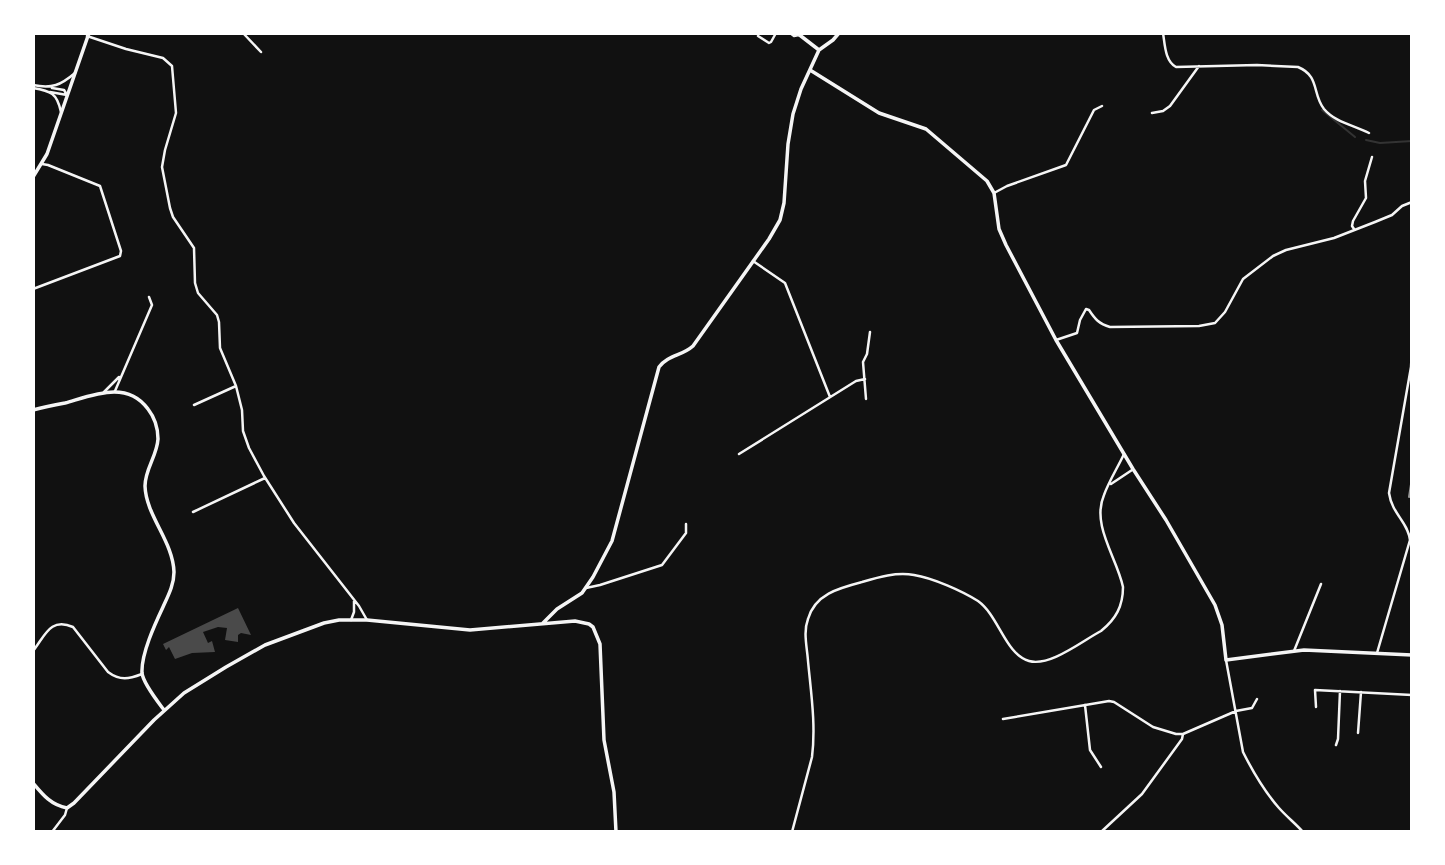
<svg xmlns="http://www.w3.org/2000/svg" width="1445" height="865" font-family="'Roboto Condensed',sans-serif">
<rect width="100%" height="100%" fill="#111"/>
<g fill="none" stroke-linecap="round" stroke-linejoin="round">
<path stroke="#333" stroke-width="2" d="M1322,110L1355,137
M1366,140L1380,143L1412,141"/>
</g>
<path fill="#4a4a4a" d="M238,608L251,635L241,633L238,635V642L225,640L227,628L218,627L203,632L208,643L212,641L215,652L192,653L175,659L169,647L166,650L163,644Z"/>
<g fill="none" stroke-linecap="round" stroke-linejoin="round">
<path stroke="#f5f5f5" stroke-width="2.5" d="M243,33L261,52
M790,33L794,36L799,35
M1163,33C1165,45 1165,61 1176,67L1257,65L1298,67C1320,76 1312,94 1324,109C1336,123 1354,125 1369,133
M87,36L126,49L163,58L172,66L176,113L165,150L162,167L170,208L173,217L194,248L195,283L198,293L217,315L219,322L220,348L236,386L242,410L243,431L249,448L264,476L294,523L359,606L367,620
M758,36L769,43L771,42L776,33
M33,85C52,89 61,85 75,73
M33,88C51,91 57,93 61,112
M52,88L64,90L67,95
M50,92L67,95
M1152,113L1163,111L1170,106L1199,66
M994,193L1007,186L1066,165L1094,110L1102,106
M1354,229L1352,226L1353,221L1366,198L1365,181L1372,157
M753,261L785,283L830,397
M33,289L120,256L121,251L100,186L48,165L42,164
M1056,340L1077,333L1080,320L1086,309L1089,310C1095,319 1099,324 1110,327L1199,326L1215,323L1225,312L1243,279L1273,256L1286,250L1334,238L1375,222L1392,215L1402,206L1412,202
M115,391L152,305L149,297
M104,392L119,377
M866,399L863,362L867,354L870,332
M194,405L236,386
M739,454L856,381L865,379
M1111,484L1132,470
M193,512L265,478
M586,588L600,585L662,565L686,533V524
M351,620L354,612V601
M33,651C45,636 50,617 73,627L108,672C120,681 129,679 142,674
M1294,651L1321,584
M1377,653L1410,540C1408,522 1392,514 1389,493L1411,367L1412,348
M1226,660L1243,752C1253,772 1265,792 1279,808C1287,817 1296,824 1303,832
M1085,705L1090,750L1101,767
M1316,707L1315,690L1412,695
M1003,719L1109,701L1114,702L1153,727L1176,734H1183L1236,711L1252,708L1257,699
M1358,733L1361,692
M1336,745L1338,739L1340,691
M52,832L65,815L67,808
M792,832L812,757C816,725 811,693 808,661C807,647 803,632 808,619C815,594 839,588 862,582C879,577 896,572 914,575C933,578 962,591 978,601C999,616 1005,654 1029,661C1050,667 1082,641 1101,631C1116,619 1123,606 1123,587C1117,558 1091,525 1104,495C1109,481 1118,467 1124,454
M1101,832L1142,794L1182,739L1183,734"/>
<path stroke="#f5f5f5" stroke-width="3.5" d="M797,33L819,50
M819,50L833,40L839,33
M810,70L879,113L926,129L987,181L994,193L999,229L1006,245L1056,340L1133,469L1166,520L1215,605L1222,625L1226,660L1304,650L1412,655
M33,177L47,154L89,33
M33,410C44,407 54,405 65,403C93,395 127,380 148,409C155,418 158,429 158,439C157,456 145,469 145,486C146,516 173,541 174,572C174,585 168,596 163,607C155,624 141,654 142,673C143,683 158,702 164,710
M543,623L557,609L582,593L593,577L612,541L659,367C668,355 682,356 693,346L769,239L780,220L784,203L788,144L793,114L801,89L819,50
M33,783C43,795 51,805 67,808L74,803L154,720L184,693L226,667L265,645L324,623L339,620H367L470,630L575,621L589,624L593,627L600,644L604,740L614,792L616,832"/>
<path stroke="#9a9a9a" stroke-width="2" d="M1409,497L1412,478"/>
</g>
<rect width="1445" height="865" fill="none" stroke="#ffffff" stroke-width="70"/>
</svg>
